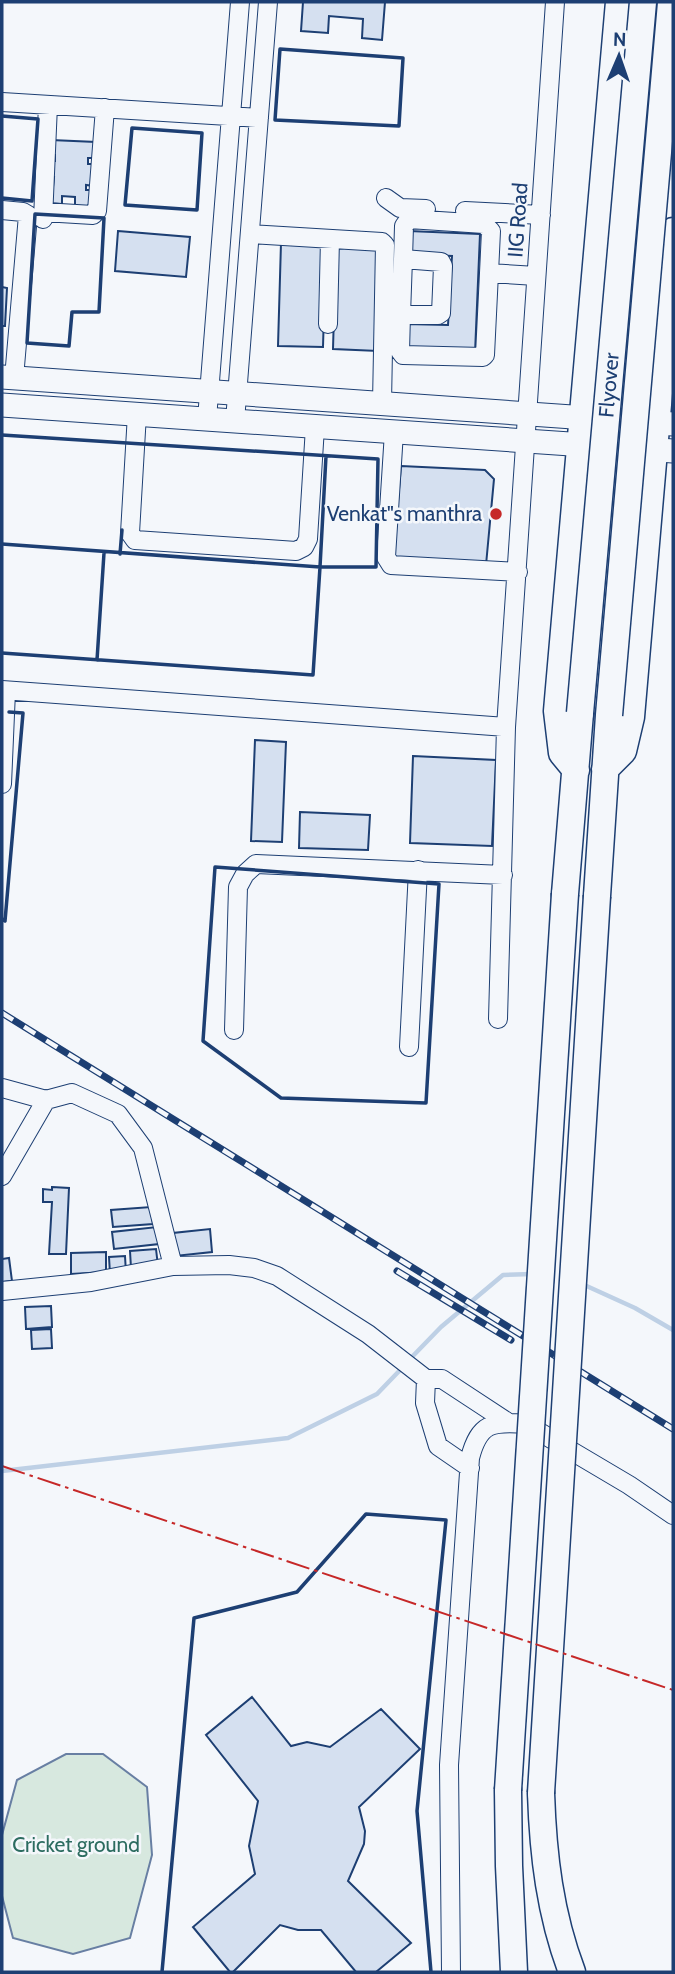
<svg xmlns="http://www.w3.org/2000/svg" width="675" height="1974" font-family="Cabin,sans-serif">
<rect width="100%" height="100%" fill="#f4f7fb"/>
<path fill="#d7e8df" stroke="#687fa3" stroke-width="2" d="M66,1754H103L147,1787L152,1855L130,1938L73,1954L13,1938L2,1896V1835L17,1780Z"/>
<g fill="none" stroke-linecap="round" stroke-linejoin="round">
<path stroke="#bed0e5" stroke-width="4.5" d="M580,1283L635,1308L673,1330
M409,1360L441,1327L503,1275L532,1274
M2,1471L288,1438L377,1394L403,1367"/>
</g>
<path fill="#d5e0f0" stroke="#1d3f73" stroke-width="2" d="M303,2H385L382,40L362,38L363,19L329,16L328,33L301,31Z
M51,140L96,142L95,158H88V164H95L94,186L86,185V190H92L91,207L75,206V197L62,196V204L47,203L48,187H53L54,177H50L51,161H55V155H51Z
M118,231L190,237L186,277L115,271Z
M409,231L480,234L475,353L404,350L405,324L448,325L452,256L409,254Z
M281,243L326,244L323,347L278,346Z
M336,244L381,246L378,351L333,349Z
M2,287L7,288L5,326H2Z
M401,466L485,470L494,479L486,565L393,559Z
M255,740L286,742L282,842L251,841Z
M413,756L496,760L492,846L410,843Z
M300,812L370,815L368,850L299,848Z
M52,1187L69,1188L66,1254H49L52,1202H43V1189L52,1190Z
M151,1207L153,1224L113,1227L111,1210Z
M157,1227L159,1244L114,1249L112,1232Z
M210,1229L212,1252L175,1256L173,1233Z
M156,1249L158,1266L131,1268L130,1251Z
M106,1252V1272L71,1274V1253Z
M125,1256L126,1273L110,1274L109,1257Z
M9,1258L12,1281L2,1282V1259Z
M51,1306L52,1327L26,1329L25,1307Z
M51,1329L52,1348L32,1349L31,1330Z
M252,1697L291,1746L307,1742L330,1747L381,1709L420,1749L359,1807L365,1831L364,1844L348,1881L411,1943L376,1972H356L321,1930H298L280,1925L233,1972H230L193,1927L255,1874L249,1846L258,1801L206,1735Z"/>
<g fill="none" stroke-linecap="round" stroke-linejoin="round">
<g stroke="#1d3f73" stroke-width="20">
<path id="minor" d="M2,102L259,118
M386,198L400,208L426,209
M2,210L23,212L28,215L14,378
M465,211L541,215
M43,212L93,215L97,211L105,108
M43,219L48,105
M250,234L382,242L385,245L382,403
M489,273L485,355L483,357L403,355L400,351L401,315H438L441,313L443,266L441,262L403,259L404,226L409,219L484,224L491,231L489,273L536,276
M401,315L403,259
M328,324L330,239
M137,414L130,533L135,540L296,551L304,547L308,539L315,427
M207,419L240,2
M235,421L268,2
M394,432L386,557L391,565L518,572
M2,690L506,727L555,2
M2,784L6,691
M498,1019L506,727
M234,1030L238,887L245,874L256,864L503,875
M409,1047L418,870
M2,1088L46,1100L72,1093L118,1114L143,1148L173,1266
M2,1176L46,1100
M2,1291L91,1282L173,1266L229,1265L254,1268L277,1276L368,1334L426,1379H442L509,1423
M426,1379L425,1403L438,1446L470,1468
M451,1972L449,1765L470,1458C479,1423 492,1421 526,1424L629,1485L673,1515"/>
</g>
<g stroke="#1d3f73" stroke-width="25">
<path id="major" d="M2,377L673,424
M2,405L673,451"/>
</g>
<g stroke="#1d3f73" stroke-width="29">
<path id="highway" d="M605,769L623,751L631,717L673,231
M576,770L562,753L557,711L619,2
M565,894L580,713
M597,896L609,715
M508,1790L509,1866L514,1972
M541,1793C543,1855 550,1914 572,1972"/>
</g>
<use href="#minor" stroke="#f4f7fb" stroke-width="18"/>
<use href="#major" stroke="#f4f7fb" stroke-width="23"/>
<use href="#highway" stroke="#f4f7fb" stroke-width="26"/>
<g stroke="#1d3f73" stroke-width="7">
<path id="rail" d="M2,1013L673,1429
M397,1271L511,1340"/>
</g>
<use href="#rail" stroke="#f4f7fb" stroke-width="4.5" stroke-dasharray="13" stroke-linecap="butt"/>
<g stroke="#1d3f73" stroke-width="29" stroke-linecap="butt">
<g id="highway-bridge">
<path id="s1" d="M580,713L643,2"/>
<path d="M609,715L671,3"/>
<path d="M508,1790L565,894"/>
<path d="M541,1793L597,896"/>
</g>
</g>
<use href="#highway-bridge" stroke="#f4f7fb" stroke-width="26"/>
<path stroke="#1d3f73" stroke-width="3.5" d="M280,49L403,58L399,126L275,120Z
M2,116L38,119L32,201L2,198
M132,128L202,133L197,210L125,205Z
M35,214L104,218L99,312H72L69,346L27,343Z
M2,435L378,459L376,567H320L313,675L2,653
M2,544L320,567L326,456
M120,554L122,530
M97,660L104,553
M215,867L439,884L426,1103L281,1098L203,1041Z
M2,919L5,921L23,713L9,712
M162,1972L194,1618L297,1592L366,1514L446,1520L417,1811L431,1972"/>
<path stroke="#c62828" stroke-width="2" stroke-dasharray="24 5 3.5 5" stroke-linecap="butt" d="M2,1466L673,1690"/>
</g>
<circle fill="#c62828" stroke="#f4f7fb" stroke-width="2.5" cx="496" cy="514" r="7"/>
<g text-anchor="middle" stroke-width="5" stroke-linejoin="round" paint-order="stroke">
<g font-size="21" fill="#1d3f73" stroke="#f4f7fb">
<text transform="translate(518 220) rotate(-86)" y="7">IIG Road</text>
<text dy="7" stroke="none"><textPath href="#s1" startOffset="329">Flyover</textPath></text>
</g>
<g font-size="21" fill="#1d3f73" stroke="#f4f7fb" text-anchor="end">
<text x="482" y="521">Venkat"s manthra</text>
</g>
<g font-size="21" fill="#2c6c60" stroke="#f4f7fb">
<text x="76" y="1852">Cricket ground</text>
</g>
</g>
<rect width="675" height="1974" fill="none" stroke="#1d3f73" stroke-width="7"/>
<g transform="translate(619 56) rotate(2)" stroke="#f4f7fb" stroke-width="5" paint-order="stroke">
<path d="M0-5L12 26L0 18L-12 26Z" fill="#1d3f73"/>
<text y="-10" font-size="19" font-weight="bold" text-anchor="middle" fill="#1d3f73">N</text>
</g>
</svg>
